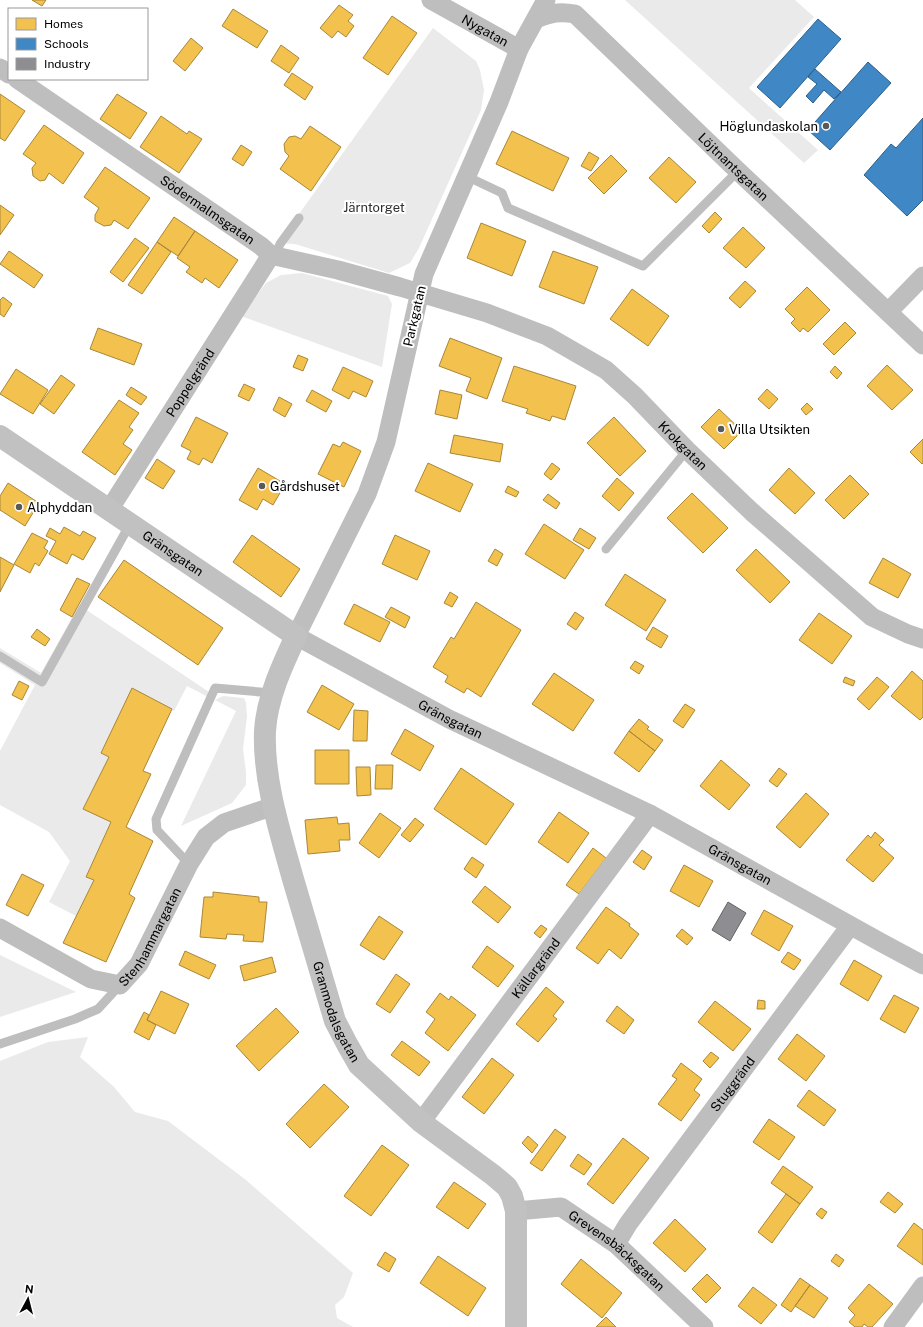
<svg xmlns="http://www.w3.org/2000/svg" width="923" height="1327" font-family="'Public Sans',sans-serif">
<rect width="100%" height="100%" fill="#fff"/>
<path fill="#eaeaea" d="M625,0H795L814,17L749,88L818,150L804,163Z
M433,28L476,61L480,70L484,90L481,110L419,248L410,263L389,273L295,244L278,243Z
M302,273L388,296L392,304L382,367L241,316L266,283L281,275Z
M79,605L212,694L210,698L187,686L174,711L132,689L101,753L109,757L111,822L86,877L94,880L76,916L49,902L70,861L49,832L0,805V751L35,685L0,663V648L41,673Z
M223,696L244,698L246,703L247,717L243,749L246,772V785L232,803L181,826L236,711L215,700Z
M0,955L76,992L0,1017Z
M88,1037L80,1057L114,1087L135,1112L168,1121L246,1180L353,1273L344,1297L335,1305L337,1318L353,1327H0V1061L48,1042Z"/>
<path fill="#f2c14e" stroke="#a98737" d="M32,0H46L42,6Z
M339,5L353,15L348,21L354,26L346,37L338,31L332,38L320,28Z
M233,9L268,31L257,48L222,26Z
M392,16L417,33L388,75L363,58Z
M191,38L203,48L185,71L173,61Z
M281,45L299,58L289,73L271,61Z
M292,73L313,87L305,100L284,85Z
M0,94L25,111L5,141L0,138Z
M117,94L147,113L130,139L100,119Z
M161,116L187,134L189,131L202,139L179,173L140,147Z
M44,125L84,153L63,184L49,173L45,180L40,181L33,176L32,168L36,163L23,154Z
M310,126L341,147L311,191L280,169L289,156L285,152L284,144L289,137L295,136L301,139Z
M512,131L569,158L553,191L496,164Z
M241,145L252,152L243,166L232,159Z
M589,152L599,158L591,171L581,166Z
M611,155L627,171L604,194L588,178Z
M669,157L696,182L676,203L649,178Z
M105,167L150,198L128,229L114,220L111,225L104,226L95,221V215L99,208L84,197Z
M0,205L14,215L0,235Z
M715,212L722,219L709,233L702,226Z
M174,217L195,231L178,256L157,242Z
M481,223L526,241L512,276L467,258Z
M743,227L765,248L746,268L723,248Z
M195,231L238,260L219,288L205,278L202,283L186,272L190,267L177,258Z
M135,238L149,248L123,282L110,272Z
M157,242L171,252L142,294L128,285Z
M9,251L43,275L34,288L0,264Z
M553,251L598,267L584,304L539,287Z
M745,281L756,291L740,308L729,298Z
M807,287L830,310L808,332L803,328L800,332L791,323L795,319L785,309Z
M632,289L669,316L648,346L610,319Z
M3,297L12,304L4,317L0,314V300Z
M845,322L856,333L834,355L823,344Z
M98,328L142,344L134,365L90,349Z
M450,338L502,358L487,399L466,391L471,378L439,366Z
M298,355L308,359L303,371L293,367Z
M887,365L913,390L892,410L867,386Z
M514,366L576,386L565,420L552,416L550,421L526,413L528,409L502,401Z
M835,366L842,373L837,379L830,372Z
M343,367L373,381L366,397L353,391L349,399L332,390Z
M16,369L48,390L33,414L0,394Z
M61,375L75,385L54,414L40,404Z
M244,384L255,389L249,401L238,396Z
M131,387L147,397L141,405L126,395Z
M767,389L778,399L769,409L758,399Z
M312,390L332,401L326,412L306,401Z
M440,390L462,395L457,419L435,414Z
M279,397L292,404L285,417L273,410Z
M119,400L139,413L129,427L133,430L123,444L132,450L115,475L82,452Z
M807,403L813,409L806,415L801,409Z
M719,409L742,431L724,449L701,427Z
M196,417L228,433L212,463L203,458L199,465L187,459L191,451L181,446Z
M614,417L646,451L620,476L587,443Z
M454,435L503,444L500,462L450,453Z
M923,439V463L922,464L910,452Z
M343,442L361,451L344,487L318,474L333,444L340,447Z
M157,459L175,471L163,489L145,478Z
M428,463L473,484L460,512L415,491Z
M552,463L560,469L551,480L544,474Z
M258,468L280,481L275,490L280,493L273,505L263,499L257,510L239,500Z
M789,468L815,493L795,514L769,490Z
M850,475L869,494L844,519L825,500Z
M617,478L634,493L619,511L602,496Z
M8,483L39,503L25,526L0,510V496Z
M508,486L519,492L516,497L505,492Z
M692,493L728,528L703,553L667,518Z
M548,494L560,503L556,509L543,500Z
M544,524L584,550L565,579L525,554Z
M64,527L80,536L83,531L96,538L83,560L72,554L67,564L49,554L56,541L46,536L50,528L60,534Z
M580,528L596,538L589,549L573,540Z
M32,533L48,541L44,548L48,551L39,566L35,563L30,573L14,564Z
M252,535L300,569L281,597L233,562Z
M395,535L430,551L417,580L382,564Z
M495,549L503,554L497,566L488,561Z
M756,549L790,582L770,603L736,570Z
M0,557L14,565L0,592Z
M883,558L911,574L898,598L869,583Z
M124,560L223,628L198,665L98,597Z
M625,574L666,600L646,631L605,605Z
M77,578L90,584L72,617L60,610Z
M450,592L458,597L452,607L444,603Z
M476,602L521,630L481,697L467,688L464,693L445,682L448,676L433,667L451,637L454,639Z
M354,604L390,622L380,642L344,624Z
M391,607L410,617L405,628L385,617Z
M575,612L584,618L576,630L567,624Z
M819,613L852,636L832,664L799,640Z
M653,627L668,636L661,648L646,639Z
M37,629L50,639L45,646L31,637Z
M635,661L644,666L639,674L630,668Z
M912,671L923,681V717L920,720L891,696Z
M554,673L594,700L573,731L532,704Z
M845,677L855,681L853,686L843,682Z
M877,677L889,687L869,710L857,699Z
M19,681L29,686L22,700L12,695Z
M322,685L354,704L339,730L307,712Z
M132,688L172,709L143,771L151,774L126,827L153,841L129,894L135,898L106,962L63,943L94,880L86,877L111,822L83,809L109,757L101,753Z
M685,704L695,710L683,728L673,721Z
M354,710L368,711L367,741H353Z
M639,719L649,727L647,729L663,740L655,751L629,731Z
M405,729L434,746L420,771L391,754Z
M629,731L655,751L639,772L614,753Z
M315,750H349V784H315Z
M721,760L750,785L729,810L700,786Z
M376,765H393L392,789H375Z
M356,767H370L371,795L357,796Z
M461,768L514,804L486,845L434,809Z
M779,768L787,774L777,787L769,781Z
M806,793L829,814L800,848L776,827Z
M559,812L589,833L568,863L538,842Z
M380,813L401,828L379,858L359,843Z
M337,817L338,824L349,823L350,840H339L340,851L308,854L305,820Z
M415,818L424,825L410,842L401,835Z
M875,832L884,840L879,845L894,858L873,882L846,860L868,835L871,838Z
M593,848L606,858L579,894L566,885Z
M642,850L652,857L644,870L633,862Z
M472,857L484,865L476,878L464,869Z
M684,865L713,881L699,907L670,891Z
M22,874L44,885L28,916L6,905Z
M485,886L511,907L498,923L472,902Z
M213,892L259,897V902H267L263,942L243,941L244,935L227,934L226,939L200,937L204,897H213Z
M606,907L630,924L629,926L639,934L621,959L609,949L598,964L576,948Z
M764,910L793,926L779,951L751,934Z
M379,916L403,932L384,960L360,945Z
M541,925L547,929L540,938L534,933Z
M682,929L693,938L687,945L676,936Z
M487,946L514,966L498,987L472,967Z
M185,951L216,965L209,979L179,965Z
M788,952L801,960L794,970L781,962Z
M272,957L276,972L244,981L240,966Z
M854,960L882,976L868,1001L840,984Z
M396,974L410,984L390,1013L376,1004Z
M546,987L564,1002L553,1016L557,1019L538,1042L516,1024Z
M161,991L189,1004L175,1034L147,1020Z
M440,993L449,1000L451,996L476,1015L448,1051L425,1033L435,1019L426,1012Z
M894,995L919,1008L905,1033L880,1019Z
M758,1000L765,1001V1009H757Z
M715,1001L751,1029L733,1051L698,1022Z
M617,1006L634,1020L624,1034L606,1021Z
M276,1008L299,1032L259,1071L236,1046Z
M144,1012L149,1015L147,1020L156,1025L149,1040L134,1032Z
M797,1034L825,1056L806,1081L778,1059Z
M402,1041L430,1062L419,1076L391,1055Z
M711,1052L719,1058L710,1068L703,1061Z
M492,1058L514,1075L484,1114L462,1097Z
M681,1063L702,1079L694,1090L700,1095L681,1121L658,1104L677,1079L672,1076Z
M324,1084L349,1107L310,1148L286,1124Z
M809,1090L836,1110L824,1126L797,1106Z
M769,1119L795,1137L779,1160L753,1142Z
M555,1129L566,1137L542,1171L530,1163Z
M528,1136L538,1145L532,1153L522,1143Z
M623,1138L649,1158L613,1204L587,1184Z
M382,1145L409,1165L371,1216L344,1196Z
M578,1154L592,1164L584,1175L570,1166Z
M783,1166L813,1187L800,1204L771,1183Z
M454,1182L486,1204L468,1229L436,1207Z
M888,1192L903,1204L895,1213L880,1202Z
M786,1194L800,1204L772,1243L758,1232Z
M821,1208L827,1212L822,1219L816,1214Z
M675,1219L706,1249L685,1272L653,1243Z
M914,1223L923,1230V1265L897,1246Z
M385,1252L396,1259L389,1272L377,1265Z
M836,1254L844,1260L839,1267L831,1261Z
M438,1256L486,1288L468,1316L420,1283Z
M581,1259L622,1293L602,1318L561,1284Z
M707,1274L721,1288L706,1303L692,1289Z
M800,1278L810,1285L791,1312L781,1305Z
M869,1284L893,1304L872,1327H868L864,1324L862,1327H855L849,1322L855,1315L848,1308Z
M810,1285L828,1298L814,1318L795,1306Z
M753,1287L777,1305L761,1324L738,1306Z
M606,1317L616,1327H596Z"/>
<path fill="#3f88c5" stroke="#2c5f8a" d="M818,19L841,39L780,108L757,87Z
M868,62L891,83L830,150L808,130Z
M815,69L841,92L834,99L824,90L813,103L806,96L817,84L808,77Z
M923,118V200L907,216L864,175L891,144L896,148Z"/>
<path fill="#8d8d92" stroke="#636366" d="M728,902L746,913L730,941L712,930Z"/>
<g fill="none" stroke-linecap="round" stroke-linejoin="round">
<path stroke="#bebebe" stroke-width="9" d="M466,176L502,193L508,208L643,266L738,171
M275,256L280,244L299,218
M606,549L687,450
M0,656L42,682L130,524
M189,864L157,830L156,819L215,688L272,693
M0,1044L75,1019L98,1009L120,985"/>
<g stroke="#bebebe" stroke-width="19">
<path id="s1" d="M431,0L519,49"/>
<path id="s2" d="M546,0L519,49L499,102L424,274L386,442L367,494L296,636L449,719L650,814L882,943L923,965"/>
<path id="s3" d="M536,19C551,13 559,11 575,14L738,171L923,345"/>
<path d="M0,68L9,74"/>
<path id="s4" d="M17,79L261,246L271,255L275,256L338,270L400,287L487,313L547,336L606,370L635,396L687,450L752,512L872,617L908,634L923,639"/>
<path d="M888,312L923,276"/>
<path id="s5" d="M109,510L271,255"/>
<path id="s6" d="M0,928L91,979L120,985L139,964L189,864L206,837L224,823L274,806"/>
<path id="s7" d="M421,1122L650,814"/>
<path id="s8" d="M516,1211L561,1207L616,1244L704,1327"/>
<path id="s9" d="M616,1244L628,1224L850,926"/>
<path d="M893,1327L923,1286"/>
</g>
<path stroke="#c1c1c1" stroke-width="22" id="s10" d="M0,436L296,636C282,666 267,698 265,731C263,780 280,832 293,879C307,926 321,974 335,1021L347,1044L359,1065L421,1122L493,1175L507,1187L512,1196L516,1211V1327"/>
</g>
<g fill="#595959" stroke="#fff" stroke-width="1.5">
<circle cx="826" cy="126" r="4"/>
<circle cx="721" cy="429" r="4"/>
<circle cx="262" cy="486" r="4"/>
<circle cx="19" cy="507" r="4"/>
</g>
<g text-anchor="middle" stroke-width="4" stroke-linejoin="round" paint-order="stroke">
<g font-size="13" fill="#000" stroke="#fff">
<text dy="5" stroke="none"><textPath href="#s1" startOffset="62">Nygatan</textPath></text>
<text dy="5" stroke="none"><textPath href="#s3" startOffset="260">Löjtnantsgatan</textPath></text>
<text dy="5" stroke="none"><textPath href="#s4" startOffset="231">Södermalmsgatan</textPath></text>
<text transform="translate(414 316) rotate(-77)" y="5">Parkgatan</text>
<text dy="5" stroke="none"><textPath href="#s5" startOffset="151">Poppelgränd</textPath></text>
<text dy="5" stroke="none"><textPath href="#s4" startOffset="773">Krokgatan</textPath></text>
<text dy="5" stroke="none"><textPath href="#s10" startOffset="209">Gränsgatan</textPath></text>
<text dy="5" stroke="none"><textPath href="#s2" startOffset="862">Gränsgatan</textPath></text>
<text dy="5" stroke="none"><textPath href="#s2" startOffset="1186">Gränsgatan</textPath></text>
<text dy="5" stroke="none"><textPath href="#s6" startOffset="191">Stenhammargatan</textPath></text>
<text dy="5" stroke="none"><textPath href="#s7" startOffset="192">Källargränd</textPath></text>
<text dy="5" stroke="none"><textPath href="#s10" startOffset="749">Granmodalsgatan</textPath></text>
<text dy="5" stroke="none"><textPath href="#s9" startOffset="198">Stuggränd</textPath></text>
<text dy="5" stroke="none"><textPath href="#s8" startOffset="116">Grevensbäcksgatan</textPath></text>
</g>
<g font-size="13" fill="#000" stroke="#fff" text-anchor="start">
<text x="818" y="131" text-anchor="end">Höglundaskolan</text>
<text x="729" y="434">Villa Utsikten</text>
<text x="270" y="491">Gårdshuset</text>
<text x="27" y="512">Alphyddan</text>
</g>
<g font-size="13" fill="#2f2f2f" stroke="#fff">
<text x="374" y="212">Järntorget</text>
</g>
</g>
<rect x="8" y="8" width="140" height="72" fill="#ffffff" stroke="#999999"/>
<rect x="16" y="18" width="20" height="12" fill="#f2c14e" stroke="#999999"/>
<text x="44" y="28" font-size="12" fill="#000000">Homes</text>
<rect x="16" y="38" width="20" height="12" fill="#3f88c5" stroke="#999999"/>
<text x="44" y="48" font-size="12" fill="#000000">Schools</text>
<rect x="16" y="58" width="20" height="12" fill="#8d8d92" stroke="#999999"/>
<text x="44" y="68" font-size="12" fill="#000000">Industry</text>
<g transform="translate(28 1299) rotate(7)" stroke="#ffffff" stroke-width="3" paint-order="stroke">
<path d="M0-3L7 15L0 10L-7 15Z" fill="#000000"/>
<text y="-6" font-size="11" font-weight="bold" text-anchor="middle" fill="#000000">N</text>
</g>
</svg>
